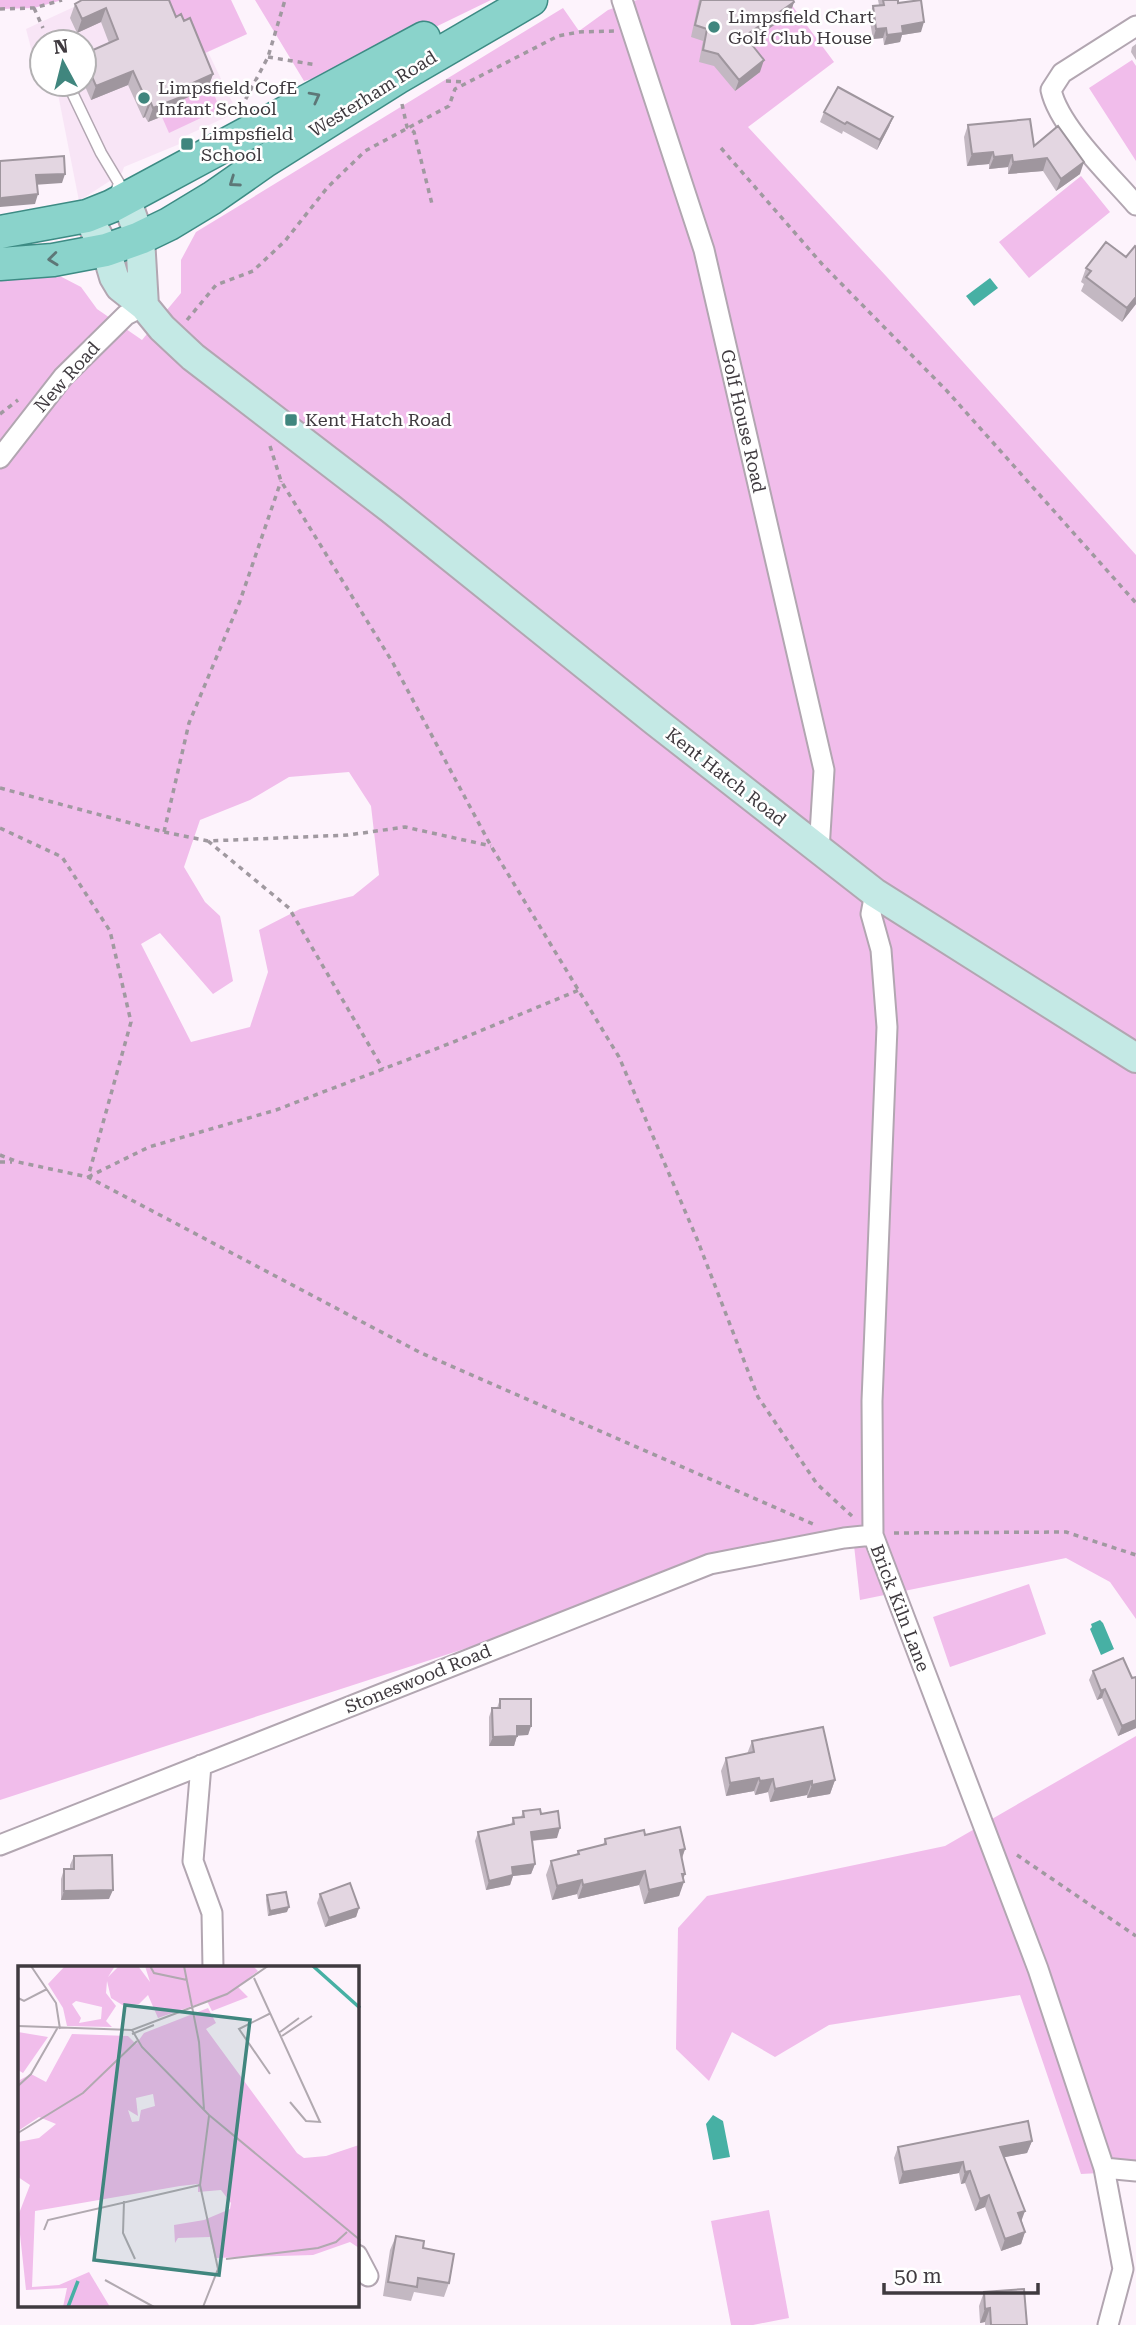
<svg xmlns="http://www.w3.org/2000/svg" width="1136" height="2325" font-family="'Roboto Serif',serif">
<rect width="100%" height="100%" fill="#fdf3fc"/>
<path fill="#f8e5f6" d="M89,0H231L247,34L208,52L237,112L181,138L182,143L124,167L122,173L79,201L56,84H84V42H42V71H37L26,29Z"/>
<path fill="#f1bdeb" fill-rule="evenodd" d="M0,0H62L34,8L0,9Z
M150,0H231L247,34L194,58Z
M255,0H491L349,69L304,81Z
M637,0H788L834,62L748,127L886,276L1136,555V1619L1110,1582L1066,1558L860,1600L852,1527L690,1564L504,1636L0,1800V278L54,273L81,287L97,309L142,340L181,293V260L196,232L563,8L579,31L608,10ZM349,772L371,806L379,875L353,896L300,909L259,930L268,972L250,1027L191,1042L141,944L160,933L213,994L233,981L220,916L205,902L184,867L200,820L250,800L289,777Z
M1132,60L1136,66V161L1089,88Z
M211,87L220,109L169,133L162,117L175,111L179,96L192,95Z
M1081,176L1110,212L1029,278L999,242Z
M1029,1584L1046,1634L950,1667L933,1617Z
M1136,1736V2171L1081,2174L1020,1995L829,2025L775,2057L732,2032L709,2081L676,2049L678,1928L707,1896L945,1846Z
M769,2210L789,2318L753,2325H731L711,2221Z"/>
<path fill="#47b0a4" d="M990,278L998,288L974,306L966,296Z
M1100,1620L1103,1623L1114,1649L1101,1655L1090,1629L1092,1627L1091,1624Z
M713,2115L723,2121L730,2157L713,2160L706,2124Z"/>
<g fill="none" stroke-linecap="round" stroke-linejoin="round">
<g stroke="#b2a6b1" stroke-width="13">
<path id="service" d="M48,40L49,42
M68,84L101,153L119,183L115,196"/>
</g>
<g stroke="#b2a6b1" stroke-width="23">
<path id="minor" d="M622,0L704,250L824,770L819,850
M1136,26L1062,73L1051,90C1059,127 1111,176 1136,205
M0,458L63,377L126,315L144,306
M875,893L871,914L881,950L887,1027L872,1401L873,1535L1038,1969L1104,2168L1123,2269L1108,2325
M201,1765L193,1861L212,1913L213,1968
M0,1845L710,1564L844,1538L873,1535
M1104,2168L1136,2171
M357,2255L368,2276"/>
</g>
<g stroke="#b2a6b1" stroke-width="32">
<path id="secondary" d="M126,199L140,238L144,306
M87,216L106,250L114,277L120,287L144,306L162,328L193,357L391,509L655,721L875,893L1136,1058"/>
</g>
<g stroke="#3d8b84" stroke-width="35">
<path id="primary" d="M0,232L87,216L112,206L424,38
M0,264L53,260L106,250L140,238L169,224L212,198L265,161L397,78L531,0"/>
</g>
<path stroke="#a099a0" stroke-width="3.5" stroke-dasharray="5 5" stroke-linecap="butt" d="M34,8L43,28
M0,9L34,8L62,0
M268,57L317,65
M446,81L466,82
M402,104L407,127L414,132L432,204
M241,108L268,57L285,0
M721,148L822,264L947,391L1136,603
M187,320L216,285L253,271L285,241L327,188L365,151L449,106L455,89L558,36L579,32L614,31
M0,414L18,400
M270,446L281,481L393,663L491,846L619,1057L697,1239L758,1397L817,1484L852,1516
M0,788L164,832L208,841L348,835L405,827L491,846
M0,828L62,857L110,931L131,1022L88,1177
M164,832L189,723L240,601L281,481
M208,841L289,908L383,1069
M0,1155L18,1162L88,1177L421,1353L813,1524
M0,1162H12
M88,1177L149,1147L276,1110L451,1043L579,990
M894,1533L1066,1532L1136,1555
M1017,1855L1136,1936"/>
<use href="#service" stroke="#fff" stroke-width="10"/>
<use href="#minor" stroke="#fff" stroke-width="19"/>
<use href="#secondary" stroke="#c4e9e5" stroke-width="28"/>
<use href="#primary" stroke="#8ad3cb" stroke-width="32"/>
</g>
<path fill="#c3b8c2" d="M699,0H793L794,2L790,14L750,42L760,72L735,91L714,66L699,62L703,41L691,37Z
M878,0H898V3L921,32L902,35L900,42L884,45L883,38L873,39L869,16L873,6L879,5Z
M75,4L176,17L213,74L208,88L184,99L182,103L178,105L176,111L148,122L145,117L143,118L128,85L91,100L84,84V54L109,43L101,22L77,33L70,18Z
M1136,44V60L1131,52L1132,47Z
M824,112L893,117L889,127L877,150L843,131L842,134L820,122Z
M968,125L1034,146L1080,174L1056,191L1043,171L1008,174V167L989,169V164L967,166L964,137Z
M1086,268L1136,304L1122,322L1081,291L1084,284L1081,282Z
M1093,1671L1132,1678L1136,1677V1728L1118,1736L1102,1698L1097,1700L1089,1680Z
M500,1699L531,1726L528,1735H517L514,1746H489V1717L492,1708H497Z
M752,1741L835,1780L830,1794L807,1798V1795L770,1802L768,1792L755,1795L754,1791L726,1796L721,1771L726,1758L747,1754Z
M523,1811L541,1814L557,1838L532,1841L535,1864L531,1874L513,1876L510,1885L486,1890L475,1841L478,1832L511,1825L513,1818L521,1817Z
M645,1835L685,1849L682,1859L683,1878L679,1896L644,1904L639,1885L578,1899L577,1894L552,1900L546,1875L551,1861L576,1855L578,1851L603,1845L605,1839Z
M74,1856L109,1899L61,1900V1879L64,1869H70V1865Z
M320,1894L359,1908L356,1917L325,1927L317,1903Z
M267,1895L287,1912L268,1916L266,1900Z
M1032,2141L1027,2153L1004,2157L1025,2232L1021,2244L1001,2251L985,2207L975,2211L965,2183L961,2184L959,2173L899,2184L894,2158L898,2147Z
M396,2236L423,2248L449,2283L444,2297L414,2292L411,2301L383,2296L390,2250Z
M984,2292L1027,2325H985V2322L980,2323L979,2306Z"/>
<path fill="#9f969e" d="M794,2L790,14L741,48L745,36Z
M106,8L101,22L77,33L82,19Z
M924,22L921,32L902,35L900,42L884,45L887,35L902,26Z
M886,28L883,38L873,39L876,29Z
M764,60L760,72L735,91L739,80Z
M133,71L128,85L91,100L96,86Z
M213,74L208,88L184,99L182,103L178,105L176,111L148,122L153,108L179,93L186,86Z
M151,103L145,117L143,118L148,104Z
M893,117L889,127L877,150L880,140Z
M993,152L989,164L967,166L972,154Z
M1012,155L1008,167L989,169L994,157Z
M1047,158L1043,171L1008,174L1013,162Z
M1084,162L1080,174L1056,191L1061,179Z
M65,174L62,183L33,185L36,175Z
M38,194L35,204L0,207V201L2,198Z
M1136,297V304L1122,322L1127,308Z
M1105,1689L1102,1698L1097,1700L1101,1691Z
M1136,1720V1728L1118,1736L1122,1726Z
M517,1726H531L528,1735L514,1736Z
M517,1736L514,1746H489L493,1737Z
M759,1778L754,1791L726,1796L730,1783Z
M773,1779L768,1792L755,1795L760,1781Z
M835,1780L830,1794L807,1798L812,1785Z
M812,1781L807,1795L770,1802L775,1789Z
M560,1828L557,1838L527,1841L531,1832Z
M685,1849L680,1863V1850Z
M535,1864L531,1874L513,1876L510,1885L486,1890L489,1881L512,1867Z
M645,1871L639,1885L578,1899L583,1885Z
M682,1874H685L682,1883L684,1882L679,1896L644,1904L649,1890Z
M582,1880L577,1894L552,1900L557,1886Z
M113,1890L109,1899L61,1900L64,1891Z
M289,1907L287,1912L268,1916L270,1911Z
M359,1908L356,1917L325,1927L329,1918Z
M1032,2141L1027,2153L995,2159L1000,2147Z
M963,2162L959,2173L899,2184L903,2172Z
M970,2171L965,2183L961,2184L965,2172Z
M989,2195L985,2207L975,2211L980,2199Z
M1025,2211L1021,2222L1018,2213Z
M1025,2232L1021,2244L1001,2251L1005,2239Z
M990,2308L985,2322L980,2323L985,2309Z"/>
<path fill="#e3d6e1" stroke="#9f969e" stroke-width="2" d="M82,0H169L176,17L181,14L184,21L190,18L213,74L186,86L187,89L179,93L181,97L153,108L151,103L148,104L133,71L96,86L84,58V54L118,39L106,8L82,19L75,4Z
M701,0H793L794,2L745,36L764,60L739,80L718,54L703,50L707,29L695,25Z
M883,0H898V3L921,0L924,22L902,26L903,33L887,35L886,28L876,29L873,6L884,5Z
M838,87L893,117L880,140L847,122L845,124L824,112Z
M1030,119L1034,146L1058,126L1084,162L1061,179L1047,158L1013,162L1012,155L994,157L993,152L972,154L968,125Z
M64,156L65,174L36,175L38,194L2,198L0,201V161Z
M1106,242L1126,257L1135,246L1136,247V297L1127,308L1086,277L1091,271L1086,268Z
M1123,1658L1132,1678L1136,1677V1720L1122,1726L1105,1689L1101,1691L1093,1671Z
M500,1699H531V1726H517V1736L493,1737L492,1708H500Z
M823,1727L835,1780L812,1785V1781L775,1789L773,1779L760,1781L759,1778L730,1783L726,1758L754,1752L752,1741Z
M540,1809L541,1814L558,1811L560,1828L531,1832L535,1864L512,1867L513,1875L489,1881L478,1832L514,1824L513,1818L524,1817L523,1811Z
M680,1827L685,1849L680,1850L685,1874H682L684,1882L649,1890L645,1871L583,1885L582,1880L557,1886L551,1861L579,1854L578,1851L606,1844L605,1839L644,1830L645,1835Z
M112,1855L113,1890L64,1891V1869H74V1856Z
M350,1883L359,1908L329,1918L320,1894Z
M286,1892L289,1907L270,1911L267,1895Z
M1028,2121L1032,2141L1000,2147L1025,2211L1018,2213L1025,2232L1005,2239L989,2195L980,2199L970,2171L965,2172L963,2162L903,2172L898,2147Z
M396,2236L424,2241L423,2248L454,2254L449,2283L418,2278L417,2287L388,2282Z
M1024,2289L1027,2325H991L990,2308L985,2309L984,2292Z"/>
<defs><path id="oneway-chevron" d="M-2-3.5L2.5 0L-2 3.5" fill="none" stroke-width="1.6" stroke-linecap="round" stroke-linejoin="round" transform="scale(1.75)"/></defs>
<g stroke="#5d7777">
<use href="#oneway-chevron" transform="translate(315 97) rotate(-28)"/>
<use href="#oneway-chevron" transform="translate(234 182) rotate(145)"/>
<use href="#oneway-chevron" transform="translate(53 259) rotate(174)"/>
</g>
<g fill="#40867e" stroke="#fff" stroke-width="2.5">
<circle cx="714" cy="27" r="7"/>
<circle cx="144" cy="98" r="7"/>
<rect x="180" y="137" width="14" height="14" rx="3.5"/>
<rect x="284" y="413" width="14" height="14" rx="3.5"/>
</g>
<g text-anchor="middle" stroke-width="5" stroke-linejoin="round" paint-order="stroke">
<g font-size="18" fill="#3f3a3f" stroke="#fff" text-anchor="start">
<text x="728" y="23">Limpsfield Chart<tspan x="728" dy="21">Golf Club House</tspan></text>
<text x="158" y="94">Limpsfield CofE<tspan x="158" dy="21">Infant School</tspan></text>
<text x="201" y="140">Limpsfield<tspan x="201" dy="21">School</tspan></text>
<text x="305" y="426">Kent Hatch Road</text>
</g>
<g font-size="18" fill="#3f3a3f" stroke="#fff">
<text transform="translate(373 94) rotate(-32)" y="6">Westerham Road</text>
<text transform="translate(67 377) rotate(-48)" y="6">New Road</text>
<text transform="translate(743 421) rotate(77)" y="6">Golf House Road</text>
<text transform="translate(726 777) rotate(38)" y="6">Kent Hatch Road</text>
<text transform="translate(900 1608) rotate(69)" y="6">Brick Kiln Lane</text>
<text transform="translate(418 1679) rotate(-22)" y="6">Stoneswood Road</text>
</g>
</g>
<g transform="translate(18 1966)">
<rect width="341" height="341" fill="#fdf3fc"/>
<path d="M47,0H97L90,11L101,0H120L132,16L127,0H235L240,5L220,21L230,31L194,45L189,35L140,52L130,29L121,38L106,40L93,32L89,15L88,27L98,40L88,55L94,61L49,60L45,42L30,18ZM58,35L84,41L83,53L61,57L63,52L54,38ZM190,42L198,57L188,63L279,187L286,192L308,190L341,179V282L332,276L295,289L197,292L192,271L160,272L157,277L156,259L186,254L212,243L213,237L203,224L180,226V218L162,220L17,245L14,321L41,319L71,306L92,341H45L49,322L8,324L0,250L12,219L0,211V176L21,172L38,158L21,151L0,165V115L13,108L28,116L54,68L110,70L118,78L126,67ZM135,128L137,140L123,144L121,155L114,156L110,144L120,150L118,132ZM0,66L30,71L5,107L0,104Z" fill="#f1bdeb" fill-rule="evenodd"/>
<path fill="none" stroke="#47b0a4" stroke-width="3.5" d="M295,0L342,42M50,341L60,315"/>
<path fill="none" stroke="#b1a9b0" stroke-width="2" d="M13,0L38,37L42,63M132,0L136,7L169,14M166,0L181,76L186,143M236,12L302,156L288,155L272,136M0,32L6,35L29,23M0,60L114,64L209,28L250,0M114,64L124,81L191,149L342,274M262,66L281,52M114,68L136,59M264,70L294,50M252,108L221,63L253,47M0,120L13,108L40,61M0,167L65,127L119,75M106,235L105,267L117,293M26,264L30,254L182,219M208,293L300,282L318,276L329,266M87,314L136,341M185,341L200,303L182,219L191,150"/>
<path fill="#40867e" fill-opacity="0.15" stroke="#40867e" stroke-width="3.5" d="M107,39L232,54L201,309L76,294Z"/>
<rect width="341" height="341" fill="none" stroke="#3f3a3f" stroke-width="3.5"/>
</g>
<g transform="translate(63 63) rotate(353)"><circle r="33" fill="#ffffff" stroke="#b2b0b2" stroke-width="2"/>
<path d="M0-5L12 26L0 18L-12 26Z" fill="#40867e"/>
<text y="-10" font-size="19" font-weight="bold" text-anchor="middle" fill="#3f3a3f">N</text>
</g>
<path d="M884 2283v10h154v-10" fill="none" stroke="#3f3a3f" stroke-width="3.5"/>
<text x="894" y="2283" font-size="21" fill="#3f3a3f" stroke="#ffffff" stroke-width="5" paint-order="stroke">50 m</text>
</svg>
